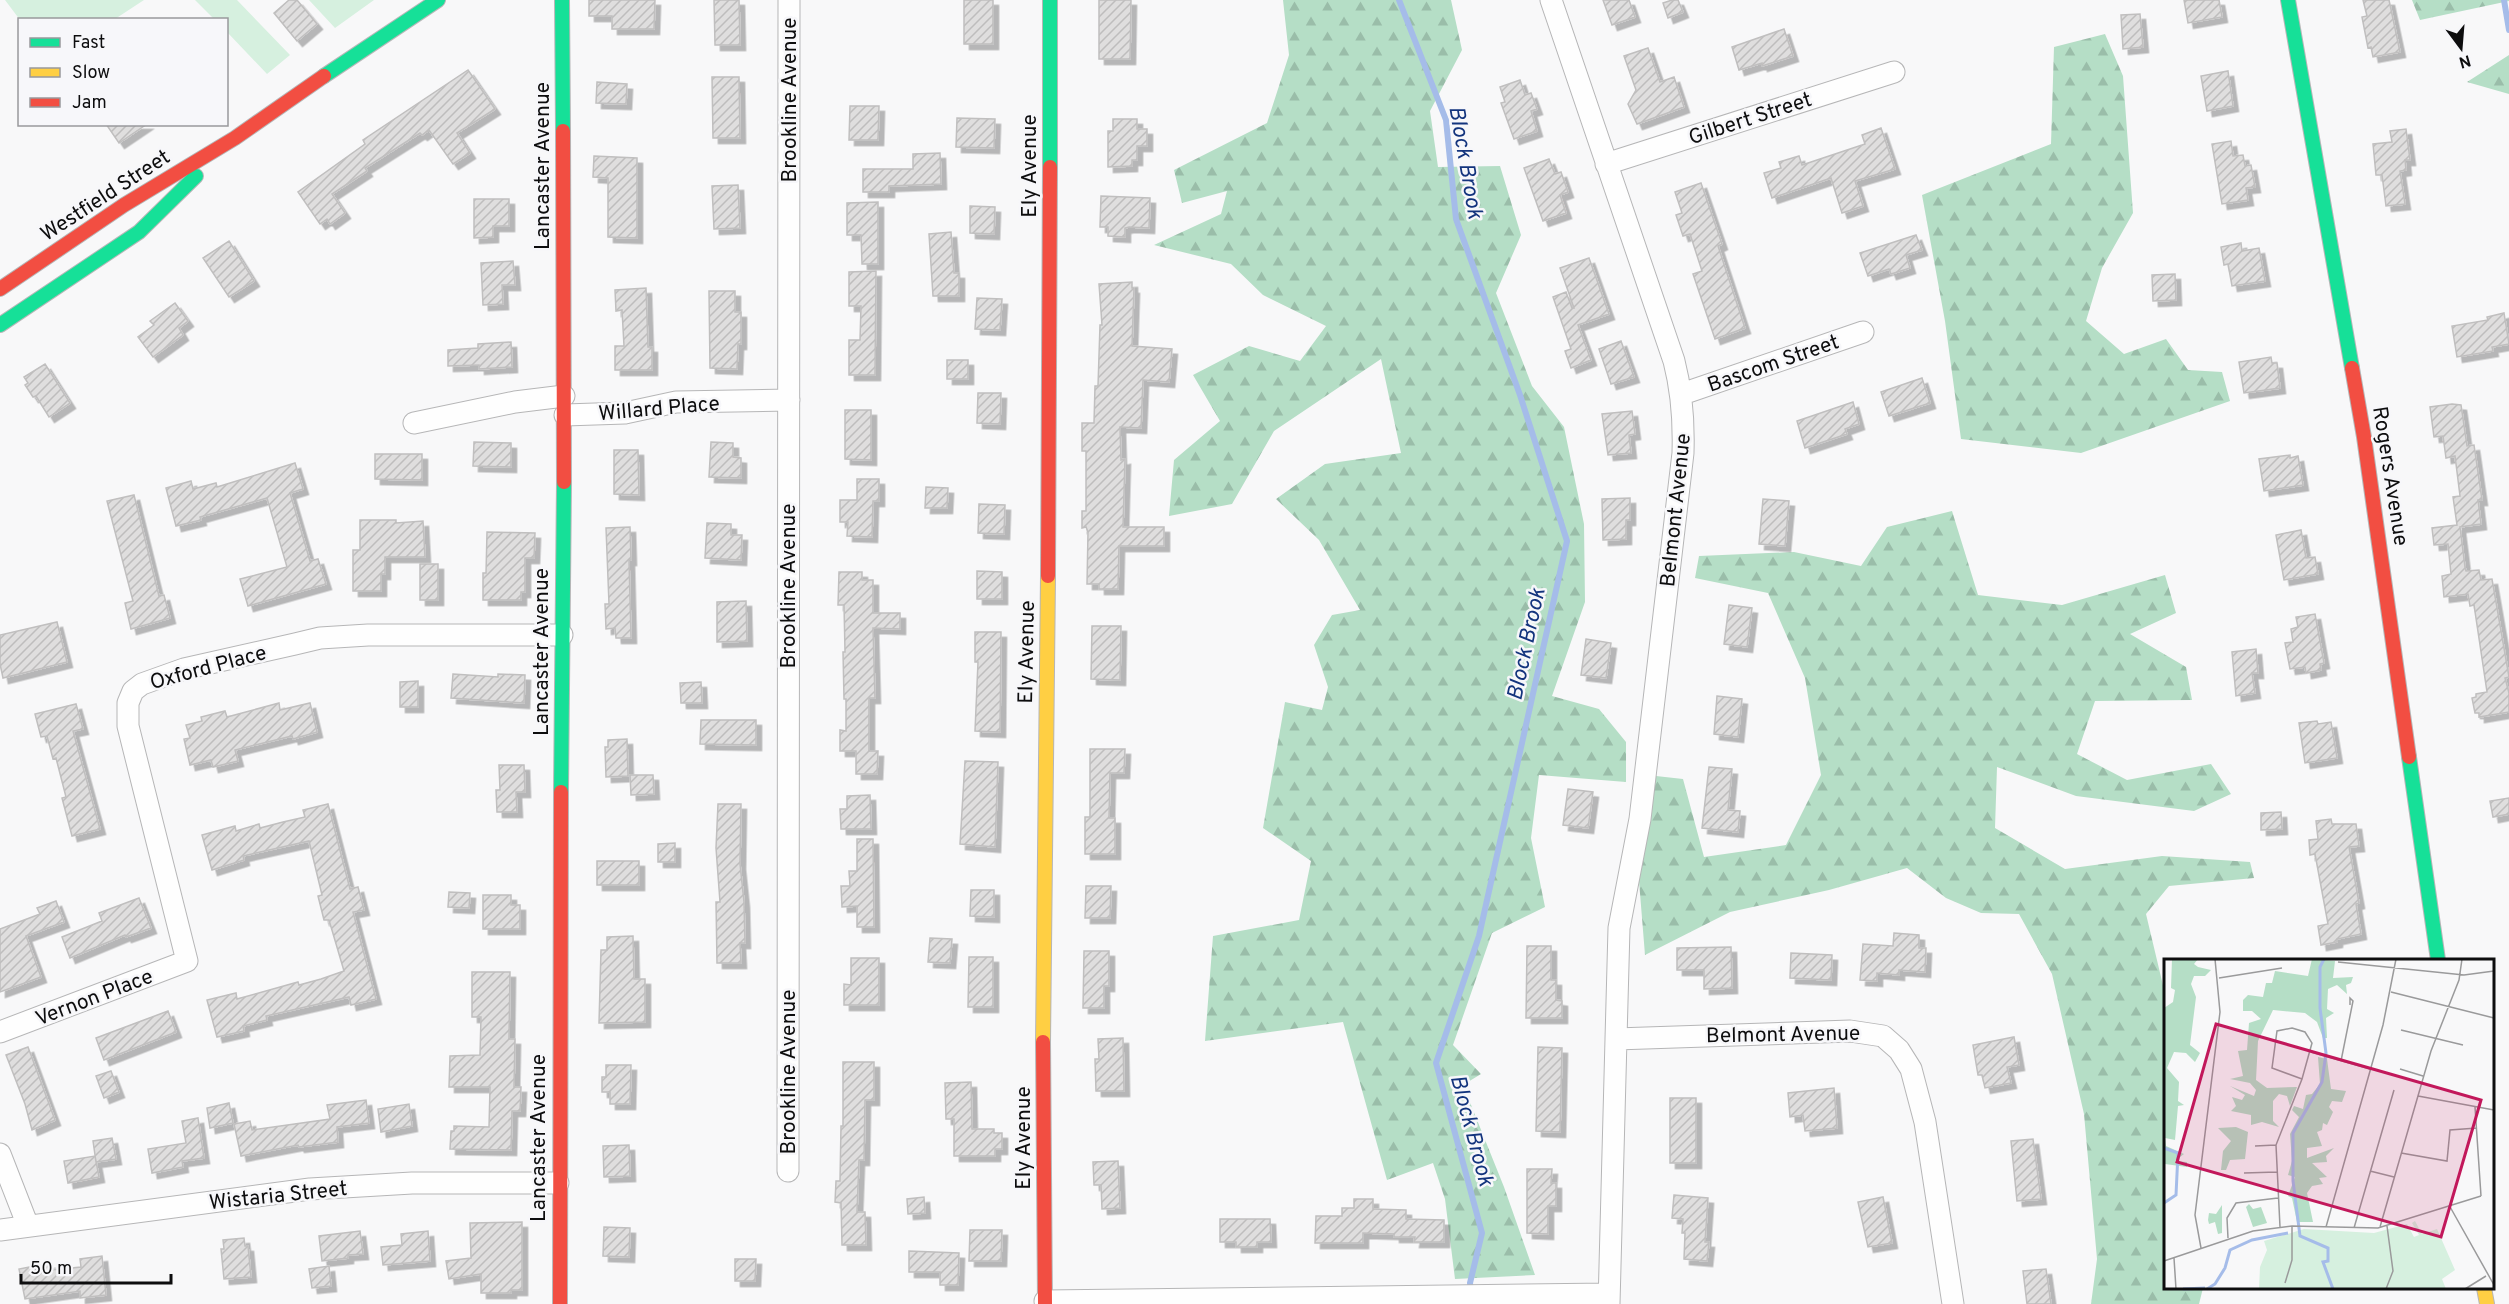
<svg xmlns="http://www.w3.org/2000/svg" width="2509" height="1304" font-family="Overpass,sans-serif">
<defs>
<pattern id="forest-firs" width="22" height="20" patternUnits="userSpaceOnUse" patternTransform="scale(1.5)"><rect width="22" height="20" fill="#b5dec6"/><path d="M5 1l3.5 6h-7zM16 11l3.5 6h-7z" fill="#9abda9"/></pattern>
<pattern id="building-hatch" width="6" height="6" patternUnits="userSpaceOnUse" patternTransform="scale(1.5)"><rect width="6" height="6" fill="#dfdede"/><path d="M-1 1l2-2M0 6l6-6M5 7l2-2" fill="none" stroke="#bebdbd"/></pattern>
<filter id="shadow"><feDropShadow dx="5.5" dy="5.5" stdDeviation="0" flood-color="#0004"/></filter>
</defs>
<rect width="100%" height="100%" fill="#f8f8f9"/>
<path fill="url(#forest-firs)" d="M1283,0H1451L1462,50L1430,111L1438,167L1500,166L1521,235L1496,293L1532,386L1564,427L1584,524L1585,602L1552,696L1599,709L1626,742V782L1539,775L1531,838L1545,907L1492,933L1453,1045L1481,1074L1463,1085L1504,1187L1535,1275L1455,1279L1445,1199L1433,1163L1387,1180L1343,1022L1205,1041L1213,936L1299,920L1311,861L1263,828L1285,702L1322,710L1328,687L1314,645L1332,615L1360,610L1319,540L1276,499L1325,464L1401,453L1381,359L1274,431L1232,504L1169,516L1174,460L1220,421L1193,375L1249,346L1300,361L1326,326L1263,295L1231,264L1154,245L1221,214L1227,191L1182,203L1174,170L1267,123L1289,55Z
M2412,0H2509V1L2420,20Z
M2105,34L2123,76L2133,213L2102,268L2086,321L2124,354L2166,339L2188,370L2222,372L2230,401L2081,453L1961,439L1945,321L1922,195L2051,144L2054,47Z
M2509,55V94L2467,82Z
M1952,511L1978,595L2062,605L2165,575L2176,613L2130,634L2186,667L2192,700L2095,701L2077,754L2127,780L2211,764L2231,794L2194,811L2076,796L1997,767L1995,828L2065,869L2162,856L2250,862L2254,878L2169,886L2146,914L2166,998V1288H2203L2199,1304H2091L2097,1259L2084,1114L2052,974L2019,914L1981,913L1946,898L1907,868L1829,890L1730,912L1645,955L1639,881L1656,776L1683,779L1704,857L1786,845L1821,775L1805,678L1768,593L1695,578L1699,556L1794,552L1861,566L1887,527Z"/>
<path fill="#d6f0df" d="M5,0H144L115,19L20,20Z
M195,0H237L290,55L267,74L227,32L226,20L214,19Z
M309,0H374L335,28Z"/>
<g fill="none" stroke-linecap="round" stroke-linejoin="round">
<path stroke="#a5bce9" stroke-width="6" d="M1399,0L1446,120L1456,219L1520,395L1567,541L1479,936L1436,1063L1482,1233L1470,1283L1471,1291
M2504,0L2509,30"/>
</g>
<path fill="url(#building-hatch)" stroke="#c0bfbf" stroke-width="1.5" filter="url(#shadow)" d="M289,0H297L317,24L297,41L274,13Z
M589,0H655L654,29H612V16H589Z
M714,0H739L740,45H715Z
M964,0H993V44H964Z
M1099,0H1131L1130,59H1099Z
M1603,0H1629L1635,17L1612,25Z
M1672,0H1678L1683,12L1668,18L1663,3Z
M2184,0H2219L2222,17L2188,23Z
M2363,0H2389L2400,52L2373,57L2371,47L2368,48L2362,17L2367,16Z
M2140,14L2143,47L2123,49L2121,15Z
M1784,29L1793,56L1762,66V63L1739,70L1732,47Z
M1648,48L1660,82L1674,77L1684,107L1637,124L1628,104L1636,90L1624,56Z
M468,70L495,109L457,133L470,153L453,164L429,130L422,135L420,133L365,168L367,171L332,194L345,213L330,224L327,219L320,224L298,192L365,144L363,140Z
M2228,71L2233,106L2207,111L2201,76Z
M712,77H739L740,138H713Z
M1520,80L1525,95L1531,93L1537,109L1531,111L1537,131L1514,139L1501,103L1505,102L1500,87Z
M597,82L627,84L626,104L596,103Z
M850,106H879L878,140H849Z
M957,118L995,119L994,148L956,147Z
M1113,119H1137V129H1147V146H1137V160H1132V166L1108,167V131H1113Z
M106,124H147L119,143Z
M1881,128L1895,169L1855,181L1863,206L1842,213L1831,178L1772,198L1764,173L1781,168L1779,162L1799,156L1802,165L1865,144L1862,135Z
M2406,129L2410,160H2405L2406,170L2400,171L2405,204L2386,206L2382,175H2376L2373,144L2392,142L2390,131Z
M2231,141L2233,156L2243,155L2245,166L2251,165L2255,187L2246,188L2248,200L2222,204L2212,144Z
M940,153L941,184L889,186V192H863V169H913V154Z
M594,156L637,158V238L608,237V178L593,177Z
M1549,159L1555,174L1561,172L1568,192L1560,195L1566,213L1543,221L1524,168Z
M1701,183L1722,244L1718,246L1745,328L1715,339L1693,274L1702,271L1690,234L1683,236L1676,215L1682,213L1675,192Z
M738,185L740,228L714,229L712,186Z
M1101,196L1150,198L1149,228L1129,227L1125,228V237L1108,236V227H1100Z
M474,199H509V226H493V237L474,238Z
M878,202V264H862L861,235H847V203Z
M970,206L995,207L994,234L970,233Z
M951,232L954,273H959V296H933L929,234Z
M1916,235L1922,250L1906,255L1910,268L1891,274L1889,269L1868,276L1860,253Z
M229,241L254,281L229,297L203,258Z
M2241,243L2242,251L2259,248L2265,281L2232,286L2228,264L2224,265L2221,247Z
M1589,258L1609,314L1578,325L1591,360L1571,368L1565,351L1571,349L1553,297L1566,292L1572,308H1574L1560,268Z
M513,261L515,285H502L503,304L483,305L481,263Z
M876,271L875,375H849V340H860L861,306H849V272Z
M2175,274L2176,300L2153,301L2152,275Z
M1132,282V288H1134L1132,346L1172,349L1169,382L1143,380L1141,428L1120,427L1121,460L1125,459L1123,527H1164V546H1119L1118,589H1099V584H1087L1088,532L1086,527L1082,528V511H1086V451H1082V423H1094L1095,386H1098L1100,325H1102L1099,284Z
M646,288L648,347H652V370H615V346H624L622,310L616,311L615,290Z
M709,291H735V312H741V344H738L737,369L710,368Z
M977,298L1002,299L1000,330L975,329Z
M175,303L188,321L179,328L183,335L153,357L138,337L154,325L150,321Z
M2504,313L2509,344L2492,347L2493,351L2457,357L2452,326L2488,320L2487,317Z
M1621,341L1634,377L1611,384L1599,349Z
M511,342L512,367L479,369V365L448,366V350L478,348V344Z
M2271,357L2272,363H2277L2280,388L2244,393L2239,362Z
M947,360H968V379H947Z
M45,364L70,403L49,417L36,396L33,397L25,385L28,383L24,377Z
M1922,378L1930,403L1889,416L1881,392Z
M978,393H1001L1000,424L977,423Z
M1853,402L1859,424L1845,429L1847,434L1805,448L1797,421Z
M2452,404L2461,405L2467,446L2474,445L2482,500H2478L2481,524L2460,527L2465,567L2466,571L2479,570L2481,580L2492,579L2509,677L2505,678L2509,693V712L2479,717V713H2475L2472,698L2476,697V694L2487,692L2474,605L2470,606L2468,594L2444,597L2442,576L2451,574L2448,544L2434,545L2432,528L2457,525L2453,497L2460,496L2455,456L2446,458L2443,436L2434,437L2430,407Z
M845,410H871V460L845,459Z
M1632,411L1635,434L1629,435L1631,453L1608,455L1602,414Z
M474,442L511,443V467L473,466Z
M711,442L733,443V457L741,458V478L709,477Z
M614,450H638L639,495L614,494Z
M375,454H422V480L375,479Z
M2290,455V458L2298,456L2303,485L2264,491L2259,459Z
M295,463L303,489L290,493L310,561L318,559L326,584L248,606L240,579L287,567L267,498L200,517L201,520L176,526L166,488L191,481L193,489L216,483L217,487Z
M857,479H879V501H873L872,537L847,536L848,522H840V500H857Z
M926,487L948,488L947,508H925Z
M134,495L159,596L164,595L170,618L131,629L125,603L133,601L107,501Z
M1630,498V520H1626V539L1603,540L1602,499Z
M1763,499L1789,501L1785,546L1759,544Z
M979,504L1005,505L1004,534L978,533Z
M360,520H396V523L423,521L425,557H385V574H381V591H353V550H360Z
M707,523L731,524V535H742L741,560L705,558Z
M630,527L631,560H629L631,638H616L615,628L606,629L605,604H609L606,528Z
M2301,530L2306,558L2315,557L2318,574L2284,580L2276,535Z
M487,532L535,533L534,558H525V592H521V600H483V573H486Z
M420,564H438V600H420Z
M977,571L1002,572V599H977Z
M839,572H862V580H873V613H900V629L873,628L875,698H869V751H878L877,774H856V751H840V730L846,731V699H844L843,652H845L844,605H838Z
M746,601L747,641L717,642V602Z
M1729,605L1752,608L1747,647L1724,644Z
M2315,614L2324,663L2320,664L2321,670L2306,673L2305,667L2290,669L2285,643L2293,642L2291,629L2298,627L2296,617Z
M57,622L67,662L3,678L0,664V635Z
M1092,626H1121L1120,680L1091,679Z
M975,632H1001L1000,732L975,731L978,662H975Z
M1586,639L1611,643L1606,678L1581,675Z
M2256,649L2258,673H2252L2255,693L2236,696L2232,652Z
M453,674L498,677V674L525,675L524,703L451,698Z
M418,681V707H400V682Z
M701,682L702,703H681L680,683Z
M1717,696L1742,699L1738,737L1714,734Z
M279,703L280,710L310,703L317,732L293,739L292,736L235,750L238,761L213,767L211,760L190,765L184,739L190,738L186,725L202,721L201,717L225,711L227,717Z
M76,704L83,729L73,731L100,829L72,836L62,798L66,797L56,758L53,759L47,736L41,737L35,714Z
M701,720H756V745L700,744Z
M2317,721L2318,724L2331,722L2337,758L2305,763L2299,723Z
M627,739L628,776L606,777L605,747H608V740Z
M1090,749H1125L1124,773H1110L1109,818H1115V854H1085V817H1090Z
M965,761L998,762L995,847L960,844Z
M499,765H524L525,792H516L517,812H497L496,790H500Z
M1709,767L1732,769L1728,810L1740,811L1738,832L1702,828Z
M630,775H653L654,794L631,795Z
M1568,789L1593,792L1588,828L1563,825Z
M870,795L871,829H841L840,809H847V796Z
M2509,798V814L2493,817L2490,801Z
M328,804L350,889L358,887L364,910L353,912L376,999L351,1005L349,997L266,1016L267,1020L243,1026L244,1031L217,1037L207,1000L236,993L237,999L298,982L299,985L321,979L344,971L329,920H324L318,896L322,895L309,841L243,856L244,860L212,870L202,835L235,826L236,831L259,824L260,828L283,822L305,817L303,810Z
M718,804H741L740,864L744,902L745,943H740L741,963H717L716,902H720L716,848Z
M2281,812L2282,829L2261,830V813Z
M2331,819L2332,824H2356L2359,846L2349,847L2359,903L2356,904L2361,934L2337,939V942L2321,945L2318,926L2328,924L2315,854L2310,855L2309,840L2318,839L2316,821Z
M857,839H873L874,927H857V906L842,907L841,886H850L849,871H857Z
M675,843V862H658V844Z
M597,861H639V885H597Z
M1086,886H1111L1110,918H1085Z
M971,890H994V917L970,916Z
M449,892L470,893L469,908L448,907Z
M483,895H511V905H520V929H483Z
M139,898L151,928L126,937L125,935L70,958L62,937L102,921L99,913Z
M56,901L64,922L26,936L41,977L0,992V929L40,914L37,908Z
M1894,933L1919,935V948H1926L1925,972L1899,970V975L1877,973V981L1860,980L1863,944L1893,946Z
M633,936L634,979H645V1022L599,1023L601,950H607V937Z
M930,938L952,939L950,963L928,962Z
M1527,946H1551V980H1556V1000L1562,1001V1018H1526Z
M1731,947L1732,988L1704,989V970H1677V948Z
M1084,951H1109V986H1104V1008H1083Z
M1791,953L1832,955L1831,980L1790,978Z
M969,957H993V1007H968Z
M851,958H879V1005H844V984L851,985Z
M472,972H510L509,1039H515L514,1087H521L520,1111H512L511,1150L450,1149L451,1131H454V1126L489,1127L490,1087H449L450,1056L480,1055L481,1017H472Z
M168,1011L176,1032L104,1060L96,1038Z
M2014,1037L2019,1065L2007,1067L2011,1083L1985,1088L1982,1075H1978L1973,1045Z
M1123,1038L1124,1091H1096L1095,1059H1099L1098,1039Z
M28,1047L55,1120L32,1130L25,1104L6,1055Z
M1538,1047L1562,1048L1560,1132L1536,1131Z
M843,1062H874V1100H865L864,1160H859L857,1212H865L866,1245H842L841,1203L835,1202L836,1181H840L841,1126H843Z
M606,1065H631L630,1104H610V1092H602V1077H606Z
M111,1071L119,1092L104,1098L96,1076Z
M971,1082L972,1129H994V1133H1002V1149H995V1156H954V1119H946L945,1083Z
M1834,1088L1837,1128L1805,1131L1803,1115L1790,1117L1788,1093Z
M1670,1098H1696V1163H1670Z
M366,1100L369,1123L337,1127L338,1142L299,1147L298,1145L241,1156L234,1124L250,1121L252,1130L330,1119L327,1105Z
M229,1103L233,1123L210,1128L207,1108Z
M409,1104L412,1126L381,1132L378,1109Z
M198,1118L204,1158L182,1161L183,1167L152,1173L148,1149L186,1143L182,1121Z
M112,1138L116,1159L96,1162L93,1141Z
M2033,1139L2041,1199L2017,1201L2011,1141Z
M629,1145L630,1176L604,1177L603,1146Z
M95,1156L99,1177L68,1183L64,1161Z
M1118,1161L1120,1208L1102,1209L1101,1185H1094L1093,1162Z
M1527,1169H1552L1551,1183H1556V1206H1548V1234L1527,1233Z
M1674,1195L1708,1198L1705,1242H1709L1707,1261L1684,1259L1685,1233H1682L1683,1219L1672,1218Z
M924,1197L925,1213L908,1214L907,1199Z
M1883,1197L1892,1243L1868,1247L1858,1202Z
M1354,1199H1373V1209L1406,1210V1219L1444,1220V1242H1414L1415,1237H1394V1234L1363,1233V1243H1315L1316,1216H1342V1208H1354Z
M1220,1219H1270L1271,1242H1257V1247H1236V1242H1220Z
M522,1222V1290H511V1293H481V1274L449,1279L446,1261L471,1258L470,1223Z
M604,1227L630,1228L629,1257L603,1256Z
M970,1230H1002L1001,1261H969Z
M360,1231L363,1254L348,1255V1258L322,1261L319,1236Z
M428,1231L430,1261L383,1265L381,1247L402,1245L401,1234Z
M244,1238L245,1246H248L251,1277L224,1279L221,1249H224L223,1240Z
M909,1251L959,1253L958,1285H940V1272H909Z
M102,1256L106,1295L80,1298V1291L25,1299L19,1269L50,1263L51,1270L81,1267L80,1259Z
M735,1259H756L755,1281H735Z
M329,1266L331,1286L312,1288L309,1269Z
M2046,1269L2051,1304H2027L2023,1271Z"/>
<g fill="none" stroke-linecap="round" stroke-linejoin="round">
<g stroke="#b6b6b7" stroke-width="23">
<path id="street" d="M1551,0L1674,361C1682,392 1684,421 1683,453L1640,819L1619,928L1616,1039
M1606,164L1894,72
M1682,394L1863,332
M565,415L625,413L676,402L789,400
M414,423L515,402L564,396
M0,1032L187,961L128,726V703L133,691L142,684L184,669L295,644L320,638L368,635H562
M0,1154L28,1226
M788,1171L789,0
M0,1230L310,1189L412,1183H558
M1045,1301L1608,1294
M1609,1304L1616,1039L1850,1031L1883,1036L1899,1050L1911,1069L1925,1122L1953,1304"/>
</g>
<g stroke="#b6b6b7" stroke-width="16">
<path id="fast" d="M562,0L563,131
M2288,0L2352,368
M324,76L438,0
M1050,167V0
M0,325L139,232L196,176
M2409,757L2438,960
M561,792L564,482"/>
</g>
<g stroke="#b6b6b7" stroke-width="16">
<path id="slow" d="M1043,1042L1048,576
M2484,1288L2487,1304"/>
</g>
<g stroke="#b6b6b7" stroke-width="16">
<path id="jam" d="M563,131L564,482
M0,289L124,205L235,138L324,76
M2352,368L2364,437L2409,757
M1048,576L1050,167
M1043,1042L1045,1304
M560,1304L561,792"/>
</g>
<use href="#street" stroke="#fefefe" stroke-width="21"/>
<use href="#fast" stroke="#16e098" stroke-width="14"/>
<use href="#slow" stroke="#ffcf43" stroke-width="14"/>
<use href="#jam" stroke="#f24e42" stroke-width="14"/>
</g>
<g text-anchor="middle" stroke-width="5" stroke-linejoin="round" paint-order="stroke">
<g font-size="21" fill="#0d0d0e" stroke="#f7f7fa">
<text transform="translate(789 100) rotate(-90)" y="7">Brookline Avenue</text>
<text transform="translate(1750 118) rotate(-18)" y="7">Gilbert Street</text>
<text transform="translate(542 166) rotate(-90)" y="7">Lancaster Avenue</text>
<text transform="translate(1029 166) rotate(-90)" y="7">Ely Avenue</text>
<text transform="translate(105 195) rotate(-33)" y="7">Westfield Street</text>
<text transform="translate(1773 363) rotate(-19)" y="7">Bascom Street</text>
<text transform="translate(659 408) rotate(-5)" y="7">Willard Place</text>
<text transform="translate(2391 476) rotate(81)" y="7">Rogers Avenue</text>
<text transform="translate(1675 510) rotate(-84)" y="7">Belmont Avenue</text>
<text transform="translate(788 586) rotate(-90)" y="7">Brookline Avenue</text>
<text transform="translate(541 652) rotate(-90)" y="7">Lancaster Avenue</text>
<text transform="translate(1026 652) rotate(-89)" y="7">Ely Avenue</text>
<text transform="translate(208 667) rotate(-15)" y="7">Oxford Place</text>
<text transform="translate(94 997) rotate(-21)" y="7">Vernon Place</text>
<text transform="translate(1783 1034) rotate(-1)" y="7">Belmont Avenue</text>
<text transform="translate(788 1072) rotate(-90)" y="7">Brookline Avenue</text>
<text transform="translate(538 1138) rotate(-90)" y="7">Lancaster Avenue</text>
<text transform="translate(1023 1138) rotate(-90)" y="7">Ely Avenue</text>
<text transform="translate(278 1195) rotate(-6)" y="7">Wistaria Street</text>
</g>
<g font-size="22" font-style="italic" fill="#13347d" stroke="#f7f7fa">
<text transform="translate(1467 162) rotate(80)" y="8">Block Brook</text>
<text transform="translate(1525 644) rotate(-78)" y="8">Block Brook</text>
<text transform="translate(1473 1130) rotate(75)" y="8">Block Brook</text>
</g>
</g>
<g transform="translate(2164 959)">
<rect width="330" height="330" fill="#f8f8f9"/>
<path d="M8,0H34L30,5L34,8L47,11L41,17H30L27,25L32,38L26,86L36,94L31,103L22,94L10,93L3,109L15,123L14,142L20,146L14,147L11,181L1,179L2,187L20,195L11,202L23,203V208L1,205L0,200V49L9,43L11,31L7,29ZM148,0L171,2L169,19L189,18L187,24L182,26L183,35L173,26L164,30L163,50L170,54L162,59L163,79H159L153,63L141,54L109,51L94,82L92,121L103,129L133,128L126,147L123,137L115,135L109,142V162L115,168L98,163L87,166V156L67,152L72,147L68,138L78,141L81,136L66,127L90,137L92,131L86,124L66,120L79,117L74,92L83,91L85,64L97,60L88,52H79V41L84,36L99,38L102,24H108L111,12L144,17ZM154,98L163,100L167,130L182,132L178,143L168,142L165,148L169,153L163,166L159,164L158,171L153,173L158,187L143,189V199L170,189L162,197L163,203L148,204L163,218L155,219L159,225L148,227L143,234L149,263H133L128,239L124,237L131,218L124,216L128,202L126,175L135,158L128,151L130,147L139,150L142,136L148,135L156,125ZM72,168L84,173L81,200L66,201L62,211H57L59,192L67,182L54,169ZM85,245L89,250L97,248L103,264L89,268L82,248ZM58,246V274L54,275L51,263L45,265L44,261L45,254L52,255Z" fill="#b5dec6"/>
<path d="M251,262L258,275L273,270L291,311L278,320L282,330H95L96,308L103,291L100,282L140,270L210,274L243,265L250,278L255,276L248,264Z" fill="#d6f0df"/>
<path fill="none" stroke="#a5bce9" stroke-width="3" d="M160,0L156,8V49L162,94L158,123L129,174V222L136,277L164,289V302L159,303L169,330M0,189L14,194L12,236L0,244M19,330L41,329M43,330L51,325L61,309L66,291L88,281L124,274"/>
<path fill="none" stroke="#9a9a9b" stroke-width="1.5" d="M174,3L300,16L330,12M55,19L118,9M227,33L330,59M128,69L141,73L148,84L138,120L108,109L113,72ZM237,71L299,86M147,93L206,110M177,102L189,42L186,39V46M236,110L259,117M254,137L330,151M311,148L317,237M91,187L112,186M237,194L283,202L286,171L313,169M206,212L230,218M80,214L113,213M285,246L330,326M116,268L112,186L138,120M162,268L219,66L232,0M216,268L267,92L295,21L298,0M190,269L230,131M64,279L63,259L72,244L114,239M37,289L31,256L56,53L51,0M10,299L12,330M0,302L89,272L128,267L214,269L317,237M121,324L128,301V267M222,330L229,312L223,267M301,330L322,317"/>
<path fill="#c2185b" fill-opacity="0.15" stroke="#c2185b" stroke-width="3" d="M52,65L317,141L277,278L13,203Z"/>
<rect width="330" height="330" fill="none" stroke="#0d0d0e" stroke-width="3"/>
</g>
<rect x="18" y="18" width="210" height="108" fill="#f7f7fa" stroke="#99999c" stroke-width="1.5"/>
<rect x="30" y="38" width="30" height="9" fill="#16e098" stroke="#99999c" stroke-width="1.5"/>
<text x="72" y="48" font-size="18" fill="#0d0d0e">Fast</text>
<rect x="30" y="68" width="30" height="9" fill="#ffcf43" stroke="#99999c" stroke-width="1.5"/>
<text x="72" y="78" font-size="18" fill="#0d0d0e">Slow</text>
<rect x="30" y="98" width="30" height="9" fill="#f24e42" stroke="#99999c" stroke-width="1.5"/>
<text x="72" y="108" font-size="18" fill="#0d0d0e">Jam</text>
<g transform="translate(2461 48) rotate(164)" stroke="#f7f7fa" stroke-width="4.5" paint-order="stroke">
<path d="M0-4.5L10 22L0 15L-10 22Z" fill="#0d0d0e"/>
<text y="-9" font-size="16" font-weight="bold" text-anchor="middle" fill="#0d0d0e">N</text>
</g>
<path d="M21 1274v9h150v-9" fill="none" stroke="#0d0d0e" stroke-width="3"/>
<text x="30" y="1274" font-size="18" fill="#0d0d0e" stroke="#f7f7fa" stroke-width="4.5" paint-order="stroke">50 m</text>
</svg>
